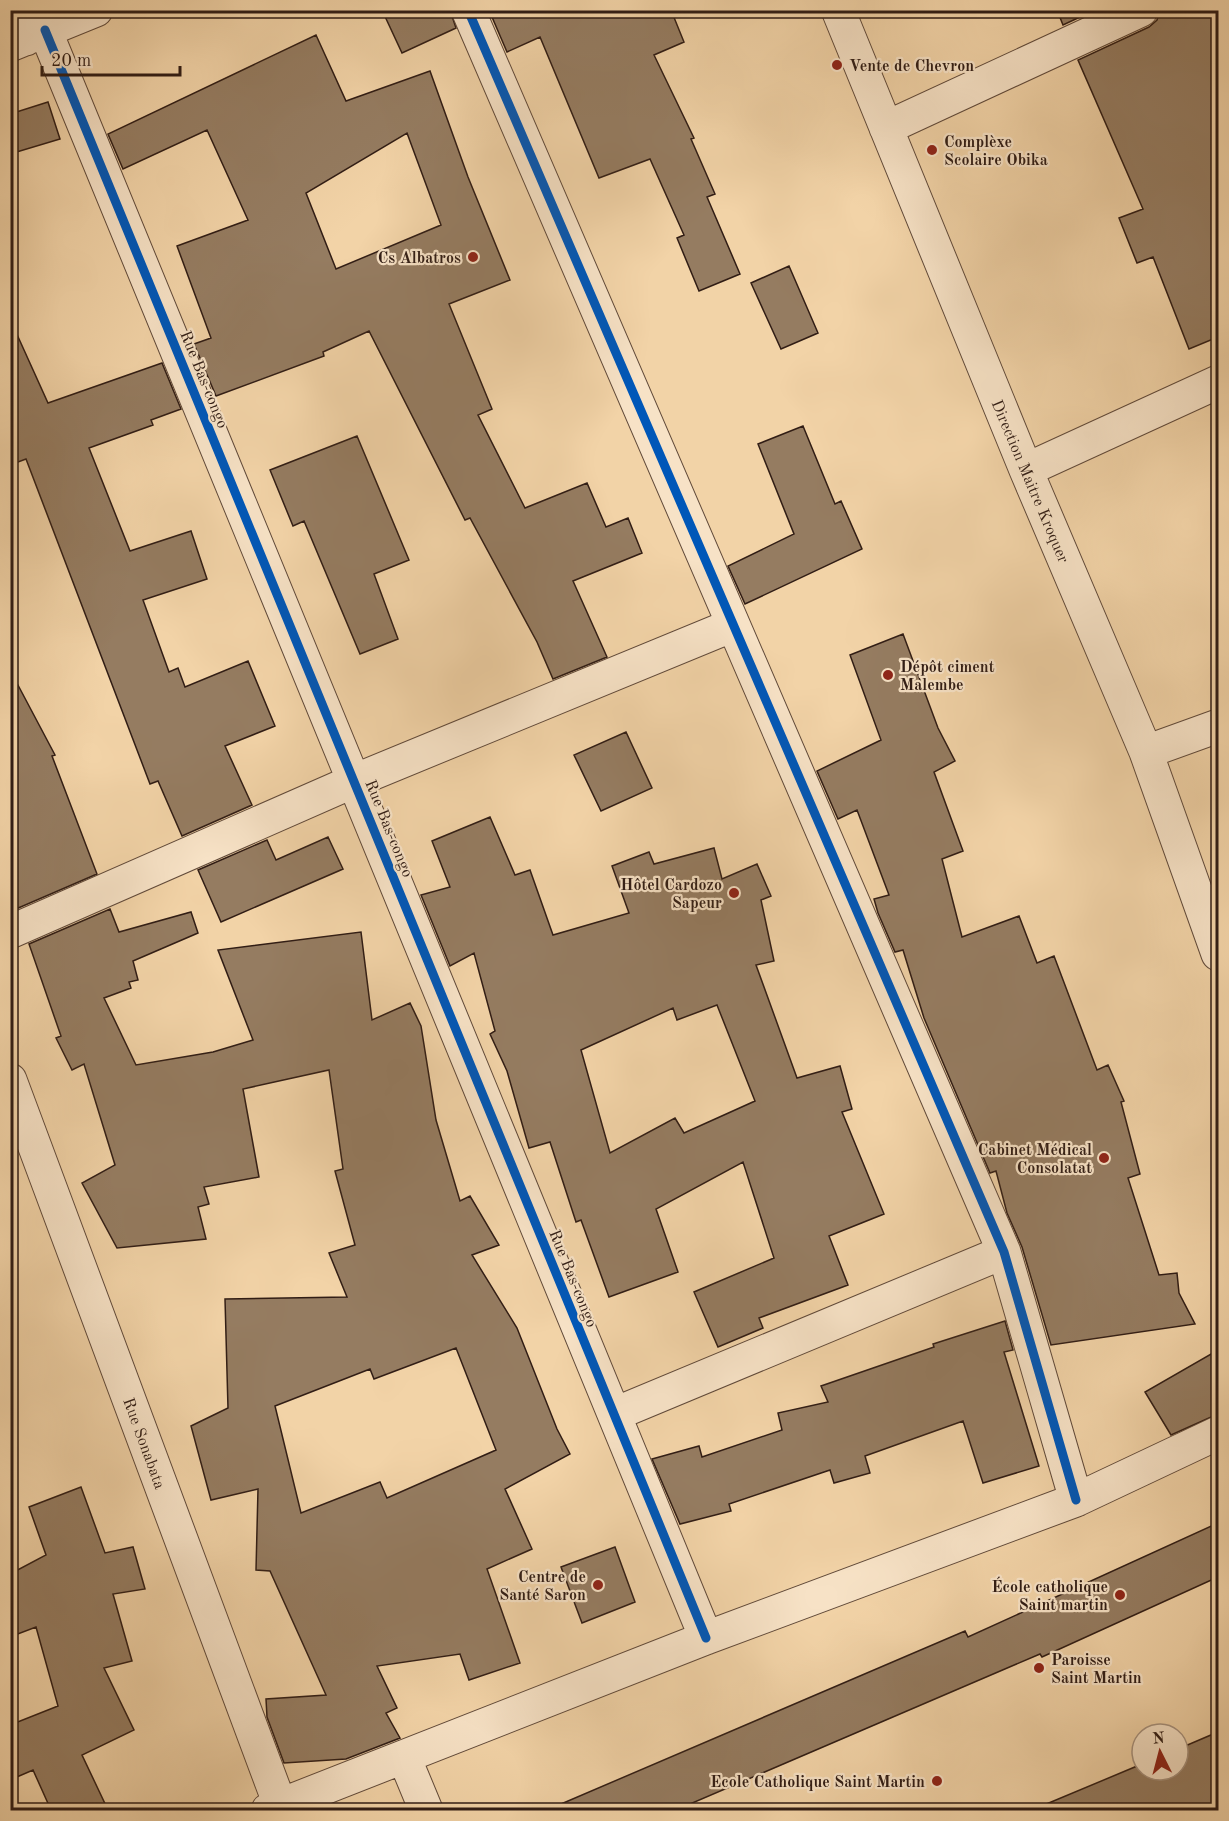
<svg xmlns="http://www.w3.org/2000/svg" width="1229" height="1821" font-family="'Old Standard TT',serif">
<rect width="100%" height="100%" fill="#f2d3a7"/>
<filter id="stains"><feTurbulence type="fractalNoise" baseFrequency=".00333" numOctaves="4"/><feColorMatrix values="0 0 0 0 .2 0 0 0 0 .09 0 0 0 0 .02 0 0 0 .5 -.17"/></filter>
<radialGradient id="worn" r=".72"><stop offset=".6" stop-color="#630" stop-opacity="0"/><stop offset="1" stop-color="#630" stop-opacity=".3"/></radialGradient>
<path fill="#957c61" stroke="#311d15" stroke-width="1.5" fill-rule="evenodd" d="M382,10H450L456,28L402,53Z
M489,10H671L684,42L654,55L694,138L691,139L715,194L707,197L740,274L699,291L677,238L684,235L650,159L599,178L540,37L507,52Z
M1057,10H1095L1063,25Z
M1160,10H1209L1218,31V337L1189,349L1153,257L1137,263L1119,218L1143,209L1078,60L1149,27L1157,20Z
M316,35L346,101L430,71L468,177L510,280L449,304L492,409L478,415L525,508L587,483L606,527L628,518L642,553L573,581L607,657L553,679L537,642L470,518L465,520L369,331L323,352L324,356L216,396L194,344L211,338L177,246L248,220L207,130L123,169L108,134ZM407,133L441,225L336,269L306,193Z
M48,102L60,139L10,154V114Z
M789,266L818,333L781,349L751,283Z
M10,319L48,403L162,363L181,409L151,420L153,425L89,448L130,551L191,531L207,579L143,600L169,672L178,668L185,687L248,661L275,726L225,746L252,805L182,836L158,781L150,784L26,459L10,465Z
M803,426L835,504L841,501L862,549L745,604L728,566L794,534L758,444Z
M357,436L409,560L374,574L398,639L360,654L304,521L293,526L270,470Z
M903,634L938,728L955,761L934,772L963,851L942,859L962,937L1019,916L1037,963L1054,956L1097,1070L1108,1065L1124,1101L1121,1102L1140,1174L1128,1178L1159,1275L1177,1273L1179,1293L1195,1324L1051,1345L1022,1247L1007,1213L996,1171L990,1173L924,1018L903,950L895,952L878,913L874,899L889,895L857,810L838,819L817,771L881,740L850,655Z
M10,670L55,755L52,756L97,874L16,909L10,894Z
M626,732L652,788L601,811L574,755Z
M490,817L515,875L530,870L553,935L629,913L612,866L649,852L654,864L714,848L722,879L757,864L771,896L761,900L774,961L756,965L797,1078L840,1066L852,1109L842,1112L884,1214L829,1236L848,1285L759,1318L763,1328L718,1347L694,1292L774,1258L743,1162L656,1209L678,1272L609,1297L581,1220L576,1222L550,1142L529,1148L507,1071L490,1034L495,1031L474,953L450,966L421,895L450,887L432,841ZM717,1005L755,1101L684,1133L675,1118L610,1153L581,1050L673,1008L677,1020Z
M328,837L343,869L221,922L198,870L267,840L276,860Z
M110,909L119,932L191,912L198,933L133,961L138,980L129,982L131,988L104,998L136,1065L213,1052L253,1040L218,950L361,932L372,1020L410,1003L421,1026L436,1120L460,1201L470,1196L499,1245L472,1255L517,1328L557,1429L570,1454L505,1489L532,1549L487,1569L520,1663L469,1680L460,1654L377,1666L397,1708L386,1713L400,1738L346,1759L284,1763L267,1717L266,1699L326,1695L270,1571L256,1570L258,1489L211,1500L191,1426L228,1408L225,1299L347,1297L329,1253L355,1245L335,1171L343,1169L329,1070L243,1089L259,1177L204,1187L209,1204L198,1207L206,1239L117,1248L82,1183L115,1165L84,1064L72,1070L56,1038L61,1036L29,944ZM456,1348L496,1450L387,1498L380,1482L301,1513L275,1406L370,1369L374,1379Z
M1005,1321L1013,1350L1004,1352L1039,1466L983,1483L963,1421L865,1456L870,1473L834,1483L830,1470L729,1504L731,1511L680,1524L652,1459L699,1446L702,1457L782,1430L778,1413L828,1402L821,1386L934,1347L933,1344Z
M1218,1350V1414L1171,1435L1145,1392Z
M81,1487L105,1553L133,1547L145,1589L113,1594L132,1661L104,1668L134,1730L82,1755L108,1810H51L33,1770L10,1780V1725L58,1706L36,1627L10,1637V1574L46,1555L29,1507Z
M1218,1523V1577L1042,1657L1040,1654L676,1810H547L965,1631L968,1637Z
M615,1547L635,1602L582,1623L561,1567Z
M1218,1732V1801L1196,1810H1032L1142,1764V1770H1178V1749Z"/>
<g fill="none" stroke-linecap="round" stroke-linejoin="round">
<g stroke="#614a3a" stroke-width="35">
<path id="minor" d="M13,10L26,39
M468,10L1004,1252L1076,1500
M838,10L1026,470L1146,752L1218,954
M45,30L706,1638
M10,45L96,10
M886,128L1141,10
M1026,470L1218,382
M1146,752L1218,726
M10,932L354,781L733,625
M10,1080L280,1805
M615,1414L1004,1252
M404,1757L426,1810
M268,1810L706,1638L1076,1500L1218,1433"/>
</g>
<use href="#minor" stroke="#f7e2c6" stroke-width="33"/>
<g stroke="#f7e2c6" stroke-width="13">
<path id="cycleway" d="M468,10L1004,1252L1076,1500
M45,30L706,1638"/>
</g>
<use href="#cycleway" stroke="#0057b8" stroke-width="9"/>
</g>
<g fill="#8f2418" stroke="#f7e2c6" stroke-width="2">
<circle cx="837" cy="65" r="6"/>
<circle cx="932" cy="150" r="6"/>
<circle cx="473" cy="257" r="6"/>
<circle cx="888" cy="675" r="6"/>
<circle cx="734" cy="893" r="6"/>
<circle cx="1104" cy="1158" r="6"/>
<circle cx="598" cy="1585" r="6"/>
<circle cx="1120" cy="1595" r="6"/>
<circle cx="1039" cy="1668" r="6"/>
<circle cx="937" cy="1781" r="6"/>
</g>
<g text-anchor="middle" stroke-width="4.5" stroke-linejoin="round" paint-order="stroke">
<g font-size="16" font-weight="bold" fill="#311d15" stroke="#f7e2c6" text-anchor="end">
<text x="849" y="71" text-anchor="start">Vente de Chevron</text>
<text x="944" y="147" text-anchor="start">Complèxe<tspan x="944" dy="18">Scolaire Obika</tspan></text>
<text x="461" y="263">Cs Albatros</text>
<text x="900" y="672" text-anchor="start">Dépôt ciment<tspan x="900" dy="18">Malembe</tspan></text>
<text x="722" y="890">Hôtel Cardozo<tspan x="722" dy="18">Sapeur</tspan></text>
<text x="1092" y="1155">Cabinet Médical<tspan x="1092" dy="18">Consolatat</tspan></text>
<text x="586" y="1582">Centre de<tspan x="586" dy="18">Santé Saron</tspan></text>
<text x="1108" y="1592">École catholique<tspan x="1108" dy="18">Saint martin</tspan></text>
<text x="1051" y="1665" text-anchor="start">Paroisse<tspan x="1051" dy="18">Saint Martin</tspan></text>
<text x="925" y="1787">Ecole Catholique Saint Martin</text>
</g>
<g font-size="16" fill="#311d15" stroke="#f7e2c6">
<text transform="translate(205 379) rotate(68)" y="6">Rue Bas-congo</text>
<text transform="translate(1031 481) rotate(67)" y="6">Direction Maitre Kroquer</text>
<text transform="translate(390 828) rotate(68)" y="6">Rue Bas-congo</text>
<text transform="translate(574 1278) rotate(68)" y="6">Rue Bas-congo</text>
<text transform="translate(145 1443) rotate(70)" y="6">Rue Sonabata</text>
</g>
</g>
<rect width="1229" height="1821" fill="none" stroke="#f2d3a7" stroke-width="36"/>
<rect x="12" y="12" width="1205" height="1797" fill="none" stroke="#311d15" stroke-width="3"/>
<rect x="18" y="18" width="1193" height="1785" fill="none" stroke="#311d15" stroke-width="1.5"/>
<g transform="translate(1160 1752) rotate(354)"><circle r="28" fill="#f7e2c6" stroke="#a8937f" stroke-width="1.5"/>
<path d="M0-4.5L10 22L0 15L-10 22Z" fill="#8f2418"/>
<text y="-9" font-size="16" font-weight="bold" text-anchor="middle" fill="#311d15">N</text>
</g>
<path d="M42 66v9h138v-9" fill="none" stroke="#311d15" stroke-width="3"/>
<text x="51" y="66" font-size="18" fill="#311d15" stroke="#f7e2c6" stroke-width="4.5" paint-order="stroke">20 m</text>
<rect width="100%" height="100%" filter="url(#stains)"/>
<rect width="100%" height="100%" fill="url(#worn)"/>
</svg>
